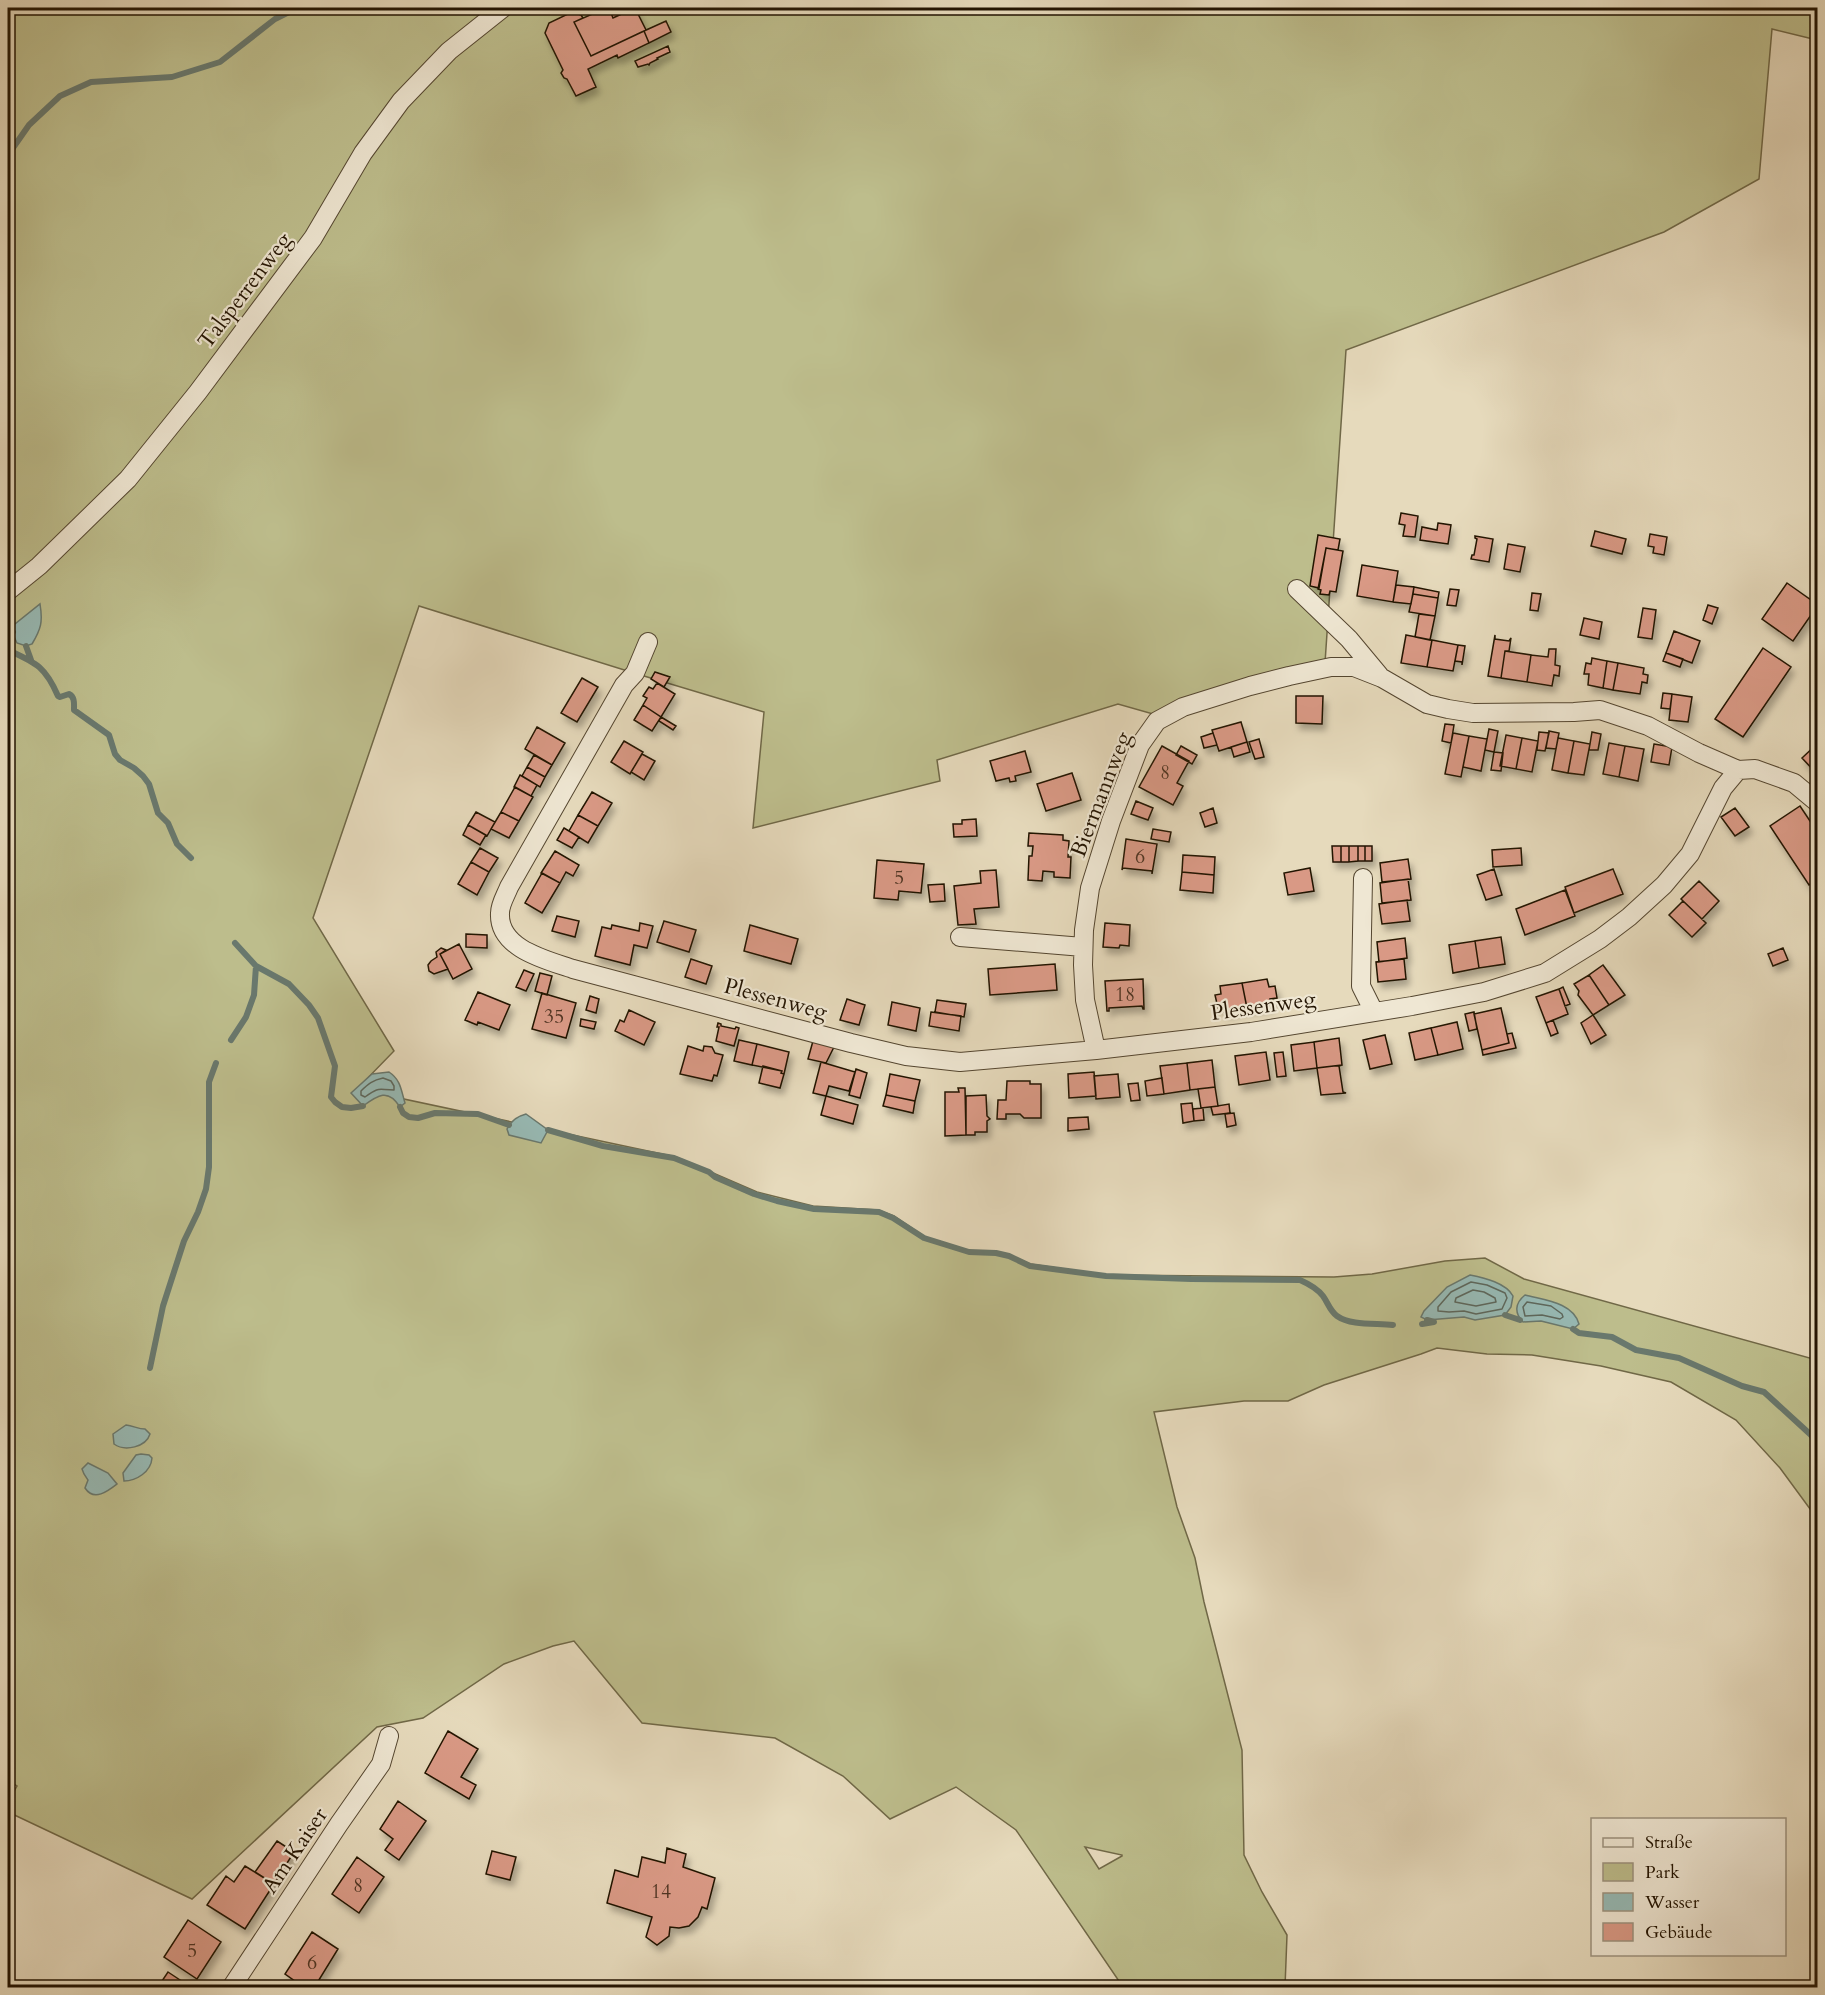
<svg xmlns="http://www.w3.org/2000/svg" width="1825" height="1995" font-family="Cardo,serif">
<defs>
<filter id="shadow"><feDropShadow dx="3.5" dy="6" stdDeviation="3" flood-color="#0004"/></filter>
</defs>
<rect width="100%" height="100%" fill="#e6dabc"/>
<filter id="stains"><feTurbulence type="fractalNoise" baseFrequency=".00333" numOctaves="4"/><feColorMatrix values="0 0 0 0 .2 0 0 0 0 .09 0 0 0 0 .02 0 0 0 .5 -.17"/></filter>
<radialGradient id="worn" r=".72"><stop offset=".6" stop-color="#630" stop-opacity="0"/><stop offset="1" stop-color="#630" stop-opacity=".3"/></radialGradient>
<path fill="#bdbd8c" stroke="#706847" stroke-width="1.5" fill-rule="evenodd" d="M8,8H1817V40L1772,29L1759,179L1664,232L1346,350L1325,663L1153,714L1118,704L937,760L940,781L753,828L764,712L634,673L419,606L313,918L394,1051L357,1089L676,1157L757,1192L813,1206L878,1210L894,1216L925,1237L970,1251L996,1252L1010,1255L1030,1264L1105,1275L1334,1277L1372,1274L1445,1261L1485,1258L1524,1279L1817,1360V1513H1813L1780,1468L1736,1420L1671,1382L1601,1366L1532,1355L1487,1354L1437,1348L1421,1354L1324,1385L1288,1401H1244L1154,1412L1177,1507L1195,1558L1204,1602L1242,1750L1244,1855L1262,1892L1287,1935L1285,1987H1123L1016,1830L956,1787L890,1819L843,1776L775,1738L642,1723L574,1641L553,1646L504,1664L423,1718L377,1727L192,1899L8,1812V1802L17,1786L8,1780ZM1085,1847L1122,1855V1856L1099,1869Z"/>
<path fill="#97bab5" stroke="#69786d" stroke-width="1.5" d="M40,604C43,622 41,629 32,644L26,646L17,643L10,628Z
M389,1072C401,1080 401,1090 405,1103L400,1107C388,1088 378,1095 363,1106L351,1093L372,1074Z
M526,1114L548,1130L541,1143L509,1135L507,1129C511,1121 518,1116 526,1114Z
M1470,1275C1485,1278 1506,1283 1513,1296L1511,1307L1505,1315L1475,1320L1464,1317L1427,1320L1421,1317L1424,1311L1447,1287Z
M1525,1295C1543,1300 1573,1302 1579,1324L1573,1329L1541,1321L1523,1322C1514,1313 1515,1303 1525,1295Z
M126,1425C134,1426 138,1429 145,1429L150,1434C146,1447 125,1452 114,1444L113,1434Z
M141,1454L149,1455L152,1458C151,1472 136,1481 124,1481L123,1473L136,1455Z
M88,1463L108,1473L117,1484C108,1491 94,1502 85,1488L88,1480L84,1474L82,1469Z"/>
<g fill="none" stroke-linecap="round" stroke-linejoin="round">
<path stroke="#5d675c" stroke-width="1.5" d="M383,1078L391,1081L394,1086V1090C378,1090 380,1086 365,1097L361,1095V1091C368,1084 373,1080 383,1078Z
M1471,1282L1487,1285L1505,1293L1507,1298L1502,1309L1476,1314L1464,1311L1449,1312L1438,1311V1307L1451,1292Z
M1473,1290L1484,1292L1495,1298L1496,1302L1476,1306L1455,1302L1456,1298Z
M1527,1302L1551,1306L1562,1314L1563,1317L1560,1319L1542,1315L1525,1316L1523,1307Z"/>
<path stroke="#69786d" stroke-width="6" d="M8,155L29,125L60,96L91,82L172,77L220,62L275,19L297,8
M8,637L13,632
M26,646L31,660
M8,650C36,663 45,666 58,696L60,697L69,694C75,697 74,704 74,710L109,735L115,754L120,760L134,768L143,776L149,784L158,813L168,823L177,844L191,858
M235,943L256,966L289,984L309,1005L318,1018L335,1066L331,1097L335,1102L342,1107L351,1108L363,1106
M231,1040L246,1017L254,995L256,966
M400,1107L403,1113L409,1117L418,1118L435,1113L478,1114L509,1125
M548,1130L603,1146L674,1158L709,1172L715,1177L754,1194L777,1201L814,1209L879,1212L893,1218L924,1238L969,1252L996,1253L1009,1256L1030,1266L1106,1276L1191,1279L1300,1280C1309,1284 1317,1288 1323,1296C1328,1303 1330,1311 1337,1316C1351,1326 1376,1323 1393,1325
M1505,1315L1520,1320
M1422,1324L1434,1322L1427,1320
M1573,1329L1579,1333L1612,1337L1636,1350L1679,1358L1742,1386L1764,1392L1811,1435L1818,1446
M150,1368L163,1306L184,1241L198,1212L206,1189L209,1167V1082L216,1063"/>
</g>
<path fill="#d99985" stroke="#231402" stroke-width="1.5" filter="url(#shadow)" d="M606,8H609L613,18L635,8L646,30L591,56L574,22Z
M609,8H620L623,13L613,18Z
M572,12L581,15L583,18L574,22L591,56L644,31L649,43L618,58L617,55L588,69L596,87L576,96L567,79L564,78L561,73L563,70L545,33L549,23Z
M666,21L671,32L649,43L644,31Z
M668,46L670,52L657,58L658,59L650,63L649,65L648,64L638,67L635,61Z
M1401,513L1418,516L1415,537L1403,536L1405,525L1399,524Z
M1438,523L1451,525L1448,544L1420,540L1422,527L1437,530Z
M1595,531L1626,539L1622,554L1591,546Z
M1650,534L1667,537L1664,555L1653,553L1654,547L1648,546Z
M1318,535L1340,539L1338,550L1326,548L1319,588L1310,586Z
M1475,536L1493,539L1489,562L1471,559L1472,555H1474L1477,539L1475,538Z
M1508,544L1525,547L1520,572L1504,569Z
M1326,548L1343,551L1336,592L1330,591L1329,595L1320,594L1321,590L1318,589Z
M1362,565L1398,571L1393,602L1357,596Z
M1787,583L1818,605L1793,641L1762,619Z
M1396,585L1414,587L1411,604L1393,602Z
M1414,587L1439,592L1438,598L1413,594Z
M1450,589L1459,590L1456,606L1447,605Z
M1532,593L1541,594L1538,611L1530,610Z
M1413,594L1438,598L1435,616L1409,612Z
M1708,605L1718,608L1712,624L1703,620Z
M1643,608L1656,610L1652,639L1638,637Z
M1419,614L1435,616L1430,640L1415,637Z
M1584,618L1602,622L1599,639L1580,635Z
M1674,631L1700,641L1692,663L1666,653Z
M1406,635L1432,640L1427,667L1401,663Z
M1495,635V639L1509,641L1511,638L1509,651H1505L1501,678L1488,676Z
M1432,640L1458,645L1453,671L1427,667Z
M1458,645L1465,646L1462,665V662L1455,661Z
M1763,648L1791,667L1743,737L1715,719Z
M1549,649H1556L1555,665L1560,666L1559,676L1554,675L1552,686L1527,682L1531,655L1548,657Z
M1505,651L1531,655L1527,682L1501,678Z
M1666,653L1683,659L1680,667L1663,661Z
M1592,658L1607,661L1603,688L1588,685L1589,674H1584L1586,663L1591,664Z
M1607,661L1618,663L1613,690L1603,688Z
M1618,663L1644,668L1643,674L1648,675L1647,683L1642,682L1640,694L1613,690Z
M655,672L670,677L664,687L651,679Z
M582,678L598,687L577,722L561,713Z
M657,683L675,694L661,717L643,705L647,698L643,696L649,687L653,689Z
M1663,693L1672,694L1670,709L1661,708Z
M1672,694L1692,697L1688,722L1669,720Z
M1296,696H1323L1322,724L1296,723Z
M643,705L661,717L652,731L634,720Z
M661,717L676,726L673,730L659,721Z
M1241,722L1247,742L1219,751L1212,730Z
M1445,724L1454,725L1451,743L1442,741Z
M537,727L565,743L552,765L525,749Z
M1489,729L1498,731L1494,752L1485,750Z
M1549,731L1559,733L1556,749L1546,748Z
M1539,732L1549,733L1545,751L1537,750Z
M1592,732L1601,734L1598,750H1589Z
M1213,733L1217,745L1204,748L1201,737Z
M1453,733L1469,736L1461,777L1445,774Z
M1506,735L1522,738L1516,769L1500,766Z
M1469,736L1487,739L1481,771L1463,767Z
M1522,738L1538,741L1532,772L1516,769Z
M1558,738L1574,741L1568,773L1552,770Z
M1259,739L1264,757L1255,759L1249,742Z
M624,741L643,752L630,774L611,762Z
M1574,741L1590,744L1584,775L1568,773Z
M1247,742L1250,752L1234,757L1231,747Z
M1609,743L1625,746L1619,777L1603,774Z
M1818,743V775L1802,758Z
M1654,744L1672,747L1669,765L1651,762Z
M1162,746L1189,761L1177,783L1183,786L1173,805L1139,787Z
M1181,746L1197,755L1192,764L1176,755Z
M1625,746L1644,749L1638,781L1619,777Z
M1025,751L1031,772L1015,776L1016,781L1010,782L1009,778L996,781L990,761Z
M1494,752L1503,753L1501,771L1491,770Z
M642,754L655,761L644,780L631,772Z
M534,755L552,765L545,777L527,767Z
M527,767L545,777L540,787L522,776Z
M1072,773L1081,800L1046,811L1037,784Z
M520,775L537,785L531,796L514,787Z
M515,787L533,797L519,821L501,812Z
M592,792L612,803L598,826L578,815Z
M1136,801L1153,808L1148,820L1131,814Z
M1800,806L1818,833V879L1809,885L1770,826Z
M1213,808L1217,823L1205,827L1200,813Z
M1735,808L1749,827L1735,836L1721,817Z
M476,812L495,822L487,836L468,825Z
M501,812L519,821L509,838L491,829Z
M578,815L598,826L588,843L569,831Z
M976,819L977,836L954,837L953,824H962V820Z
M468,825L486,835L480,845L463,835Z
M564,828L579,837L572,848L557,840Z
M1153,829L1171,832L1169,842L1151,839Z
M1029,833L1063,835V840L1069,841L1068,857H1071L1070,878L1054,877V872L1043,871L1042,881L1028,880L1029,856H1032L1033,846H1028Z
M1126,839L1157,844L1152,874V871L1123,868L1122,870Z
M1332,846H1341V862H1333Z
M1341,846H1349V862H1341Z
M1349,846H1358V861L1349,862Z
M1358,846H1365V861H1358Z
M1365,846H1372V861H1365Z
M480,848L498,858L489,872L471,862Z
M1521,848L1522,865L1493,867L1492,850Z
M555,851L579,865L573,876L566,872L560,883L541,873Z
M1183,855L1215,857L1214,875L1182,872Z
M1408,859L1411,879L1382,882L1380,863Z
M877,860L924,864L921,893L899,891L898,900L874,898Z
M471,862L489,872L477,895L458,884Z
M1310,868L1314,891L1288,895L1284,873Z
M1494,869L1502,895L1486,900L1477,875Z
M1613,869L1623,894L1574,913L1565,887Z
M996,870L999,907L974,909L976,924L958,925L954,886L981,883L980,871Z
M1182,872L1214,875L1213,893L1180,890Z
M542,873L560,883L542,913L525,903Z
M1408,879L1411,900L1382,903L1380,883Z
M1699,881L1719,901L1702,919L1681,899Z
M944,884L945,901L930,902L928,885Z
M1565,890L1575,916L1525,935L1516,909Z
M1407,900L1410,921L1382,924L1379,904Z
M1683,901L1706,923L1692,937L1669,915Z
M557,916L579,921L575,937L552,931Z
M664,921L696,930L689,952L657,942Z
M640,923L653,926L647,948L634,945L630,965L595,956L602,927L611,929L612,925L639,931Z
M1105,923L1130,925L1129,946L1120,945L1119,948L1103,947Z
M750,925L798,939L791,964L744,951Z
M466,934L487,935V948L466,947Z
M1501,937L1505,964L1479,968L1475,941Z
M1405,938L1407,958L1379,962L1377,942Z
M1475,941L1479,968L1453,973L1449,945Z
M459,944L472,969L453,979L440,954Z
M441,948L446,950L440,954L448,969L434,974L429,971L428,965L431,961L437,957L436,952Z
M1783,948L1788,960L1773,966L1768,954Z
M691,959L712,966L706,984L685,977Z
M1404,959L1406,979L1378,982L1376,962Z
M1055,964L1057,990L990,995L988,969Z
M1603,965L1625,995L1609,1005L1589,975Z
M524,970L534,974L526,991L516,987Z
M540,973L552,976L547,995L535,991Z
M1589,975L1609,1005L1593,1015L1578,995L1579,991L1574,984Z
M1143,979L1144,1009H1143L1142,1006L1109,1008V1011H1107L1105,981Z
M1267,979L1269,987L1275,986L1277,998L1270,999L1271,1005L1247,1008L1242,983Z
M1242,983L1247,1008L1224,1012V1007L1218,1008L1215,995L1221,994L1220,986Z
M1563,987L1570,1004L1565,1006L1559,989Z
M1559,989L1568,1014L1546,1023L1536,997Z
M478,992L510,1005L499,1030L478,1022L477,1025L465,1020Z
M542,993L576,1003L566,1038L532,1029Z
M590,996L599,999L596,1013L586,1010Z
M847,999L865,1005L859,1025L840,1020Z
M937,1000L966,1004L964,1017L935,1012Z
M892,1002L920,1008L916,1031L888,1025Z
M1501,1008L1509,1043L1482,1050L1474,1014Z
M629,1010L655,1022L644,1045L615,1031L620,1020L624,1022Z
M931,1012L961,1016L959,1031L929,1026Z
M1474,1012L1477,1029L1469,1031L1465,1014Z
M1593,1015L1606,1035L1591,1044L1581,1023Z
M581,1019L596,1022L594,1029L580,1026Z
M1553,1020L1558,1033L1551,1036L1546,1023Z
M1457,1022L1463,1049L1438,1055L1431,1028Z
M718,1023L721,1024V1026L735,1029L736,1027L739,1028L734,1046L716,1041L719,1027H717Z
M1431,1028L1438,1055L1415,1060L1409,1033Z
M1512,1033L1516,1048L1483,1055L1482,1050L1509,1043L1507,1034Z
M1385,1035L1392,1064L1370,1069L1363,1040Z
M1339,1038L1342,1065L1317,1068L1314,1042Z
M739,1040L757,1044L752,1065L734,1061Z
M813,1041L834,1047L826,1063L808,1059Z
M1314,1042L1317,1068L1294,1071L1291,1045Z
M757,1044L789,1052L784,1074L781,1073L782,1071L752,1065Z
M688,1046L703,1051L704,1046L712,1047L715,1053L723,1055L717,1076L714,1075L712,1081L680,1074Z
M1266,1052L1270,1080L1239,1085L1235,1056Z
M1283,1052L1286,1076L1277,1077L1274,1053Z
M1212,1060L1215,1087L1190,1090L1187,1063Z
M821,1062L855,1072L849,1091L829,1086L826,1096L813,1093Z
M1187,1063L1190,1090L1164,1094L1160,1066Z
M1342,1065L1339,1066L1343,1092L1346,1093L1321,1095L1317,1068Z
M763,1066L782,1071L781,1073L784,1074L780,1088L759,1083Z
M856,1069L867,1073L860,1098L849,1095Z
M1094,1072L1096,1096L1069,1098L1068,1074Z
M890,1074L920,1080L915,1101L886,1095Z
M1118,1074L1120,1097L1096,1099L1094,1076Z
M1162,1078L1164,1094L1147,1096L1145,1081Z
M1007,1081H1030V1084H1041V1118H1024L1020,1114H1006V1119H997L998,1100H1006Z
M1138,1083L1140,1100L1131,1101L1128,1084Z
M1215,1087L1218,1106L1201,1108L1198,1089Z
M958,1088H965L966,1135L945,1136V1092H959Z
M886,1095L915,1101L913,1113L883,1106Z
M986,1095L987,1116L990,1119L987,1121V1132H975V1135H966V1096Z
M826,1096L858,1105L853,1124L821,1115Z
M1192,1103L1194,1121L1183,1123L1181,1104Z
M1229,1104L1230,1113L1213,1115L1211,1107Z
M1203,1108L1204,1120L1194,1121L1193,1109Z
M1234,1113L1236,1125L1227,1127L1225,1114Z
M1088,1117L1089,1129L1068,1131V1118Z
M448,1731L478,1749L461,1777L476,1785L469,1799L425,1773Z
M398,1801L426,1821L399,1860L385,1850L393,1839L380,1829Z
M277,1841L294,1852L274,1884L255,1872Z
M667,1848L686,1854L683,1867L715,1878L707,1909L702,1907L698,1917L689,1926L679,1928L670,1927L669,1936L657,1945L646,1937L652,1917L607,1903L615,1870L638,1877L642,1857L665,1863Z
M492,1851L516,1857L510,1880L486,1874Z
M357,1857L384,1877L359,1913L332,1894Z
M245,1866L274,1884L245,1929L207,1905L226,1876L234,1882Z
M188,1920L221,1942L197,1979L164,1957Z
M312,1932L338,1949L314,1988H305L285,1974Z
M168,1972L192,1988H159L158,1987Z"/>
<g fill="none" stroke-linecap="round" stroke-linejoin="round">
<g stroke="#544630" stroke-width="20">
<path id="minor" d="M1297,589L1349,639L1379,675
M8,591L39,566L128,479L198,392L313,238L363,153L401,101L449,51L503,8
M648,642L635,673L624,685L509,887C506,895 500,904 500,913C498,949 547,960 573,969L851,1043L906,1056L960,1062L1096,1050L1251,1032L1412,1006L1484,992L1545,973L1600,939L1629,917L1664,885L1690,854L1723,788L1738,770
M1363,878L1361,986L1374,1012
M960,937L1083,947
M1096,1050L1085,1000L1083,965L1084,930L1090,888L1111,821L1140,745L1157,721L1183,707L1250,686L1289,676L1331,667H1354L1382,678L1427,704L1448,709L1473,713L1574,712L1600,710L1648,726L1699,753L1738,770L1755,769L1794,783L1818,803
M231,1988L339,1824L381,1764L389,1736"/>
</g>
<use href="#minor" stroke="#efe7d3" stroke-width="18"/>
</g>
<g text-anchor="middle" stroke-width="4.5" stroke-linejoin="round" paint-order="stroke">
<g font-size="20" fill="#503523">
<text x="1165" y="779">8</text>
<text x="1140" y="863">6</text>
<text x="899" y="884">5</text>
<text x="1125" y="1001">18</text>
<text x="554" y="1023">35</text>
<text x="358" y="1892">8</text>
<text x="661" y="1898">14</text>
<text x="192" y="1957">5</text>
<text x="312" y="1969">6</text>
</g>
<g font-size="22" fill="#231402" stroke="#efe7d3">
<text transform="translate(244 290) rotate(-53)" y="8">Talsperrenweg</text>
<text transform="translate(1100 794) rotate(-69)" y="8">Biermannweg</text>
<text transform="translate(776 998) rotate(15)" y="8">Plessenweg</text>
<text transform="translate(1263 1005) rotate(-8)" y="8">Plessenweg</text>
<text transform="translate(294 1850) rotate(-56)" y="8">Am Kaiser</text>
</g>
</g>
<rect width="1825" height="1995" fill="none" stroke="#e6dabc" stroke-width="30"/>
<rect x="9" y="9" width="1807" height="1977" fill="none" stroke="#231402" stroke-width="3"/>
<rect x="15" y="15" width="1795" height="1965" fill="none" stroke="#231402" stroke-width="1.5"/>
<rect x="1591" y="1818" width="195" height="138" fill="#efe7d3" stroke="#9d937f" stroke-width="1.5"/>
<rect x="1603" y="1838" width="30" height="9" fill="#efe7d3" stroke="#9d937f" stroke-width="1.5"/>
<text x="1645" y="1848" font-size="18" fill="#231402">Straße</text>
<rect x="1603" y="1863" width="30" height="18" fill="#bdbd8c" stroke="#9d937f" stroke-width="1.5"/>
<text x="1645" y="1878" font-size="18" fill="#231402">Park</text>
<rect x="1603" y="1893" width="30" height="18" fill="#97bab5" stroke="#9d937f" stroke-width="1.5"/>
<text x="1645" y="1908" font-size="18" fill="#231402">Wasser</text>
<rect x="1603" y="1923" width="30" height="18" fill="#d99985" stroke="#9d937f" stroke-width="1.5"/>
<text x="1645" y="1938" font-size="18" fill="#231402">Gebäude</text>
<rect width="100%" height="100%" filter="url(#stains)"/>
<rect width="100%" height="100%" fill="url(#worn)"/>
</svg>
